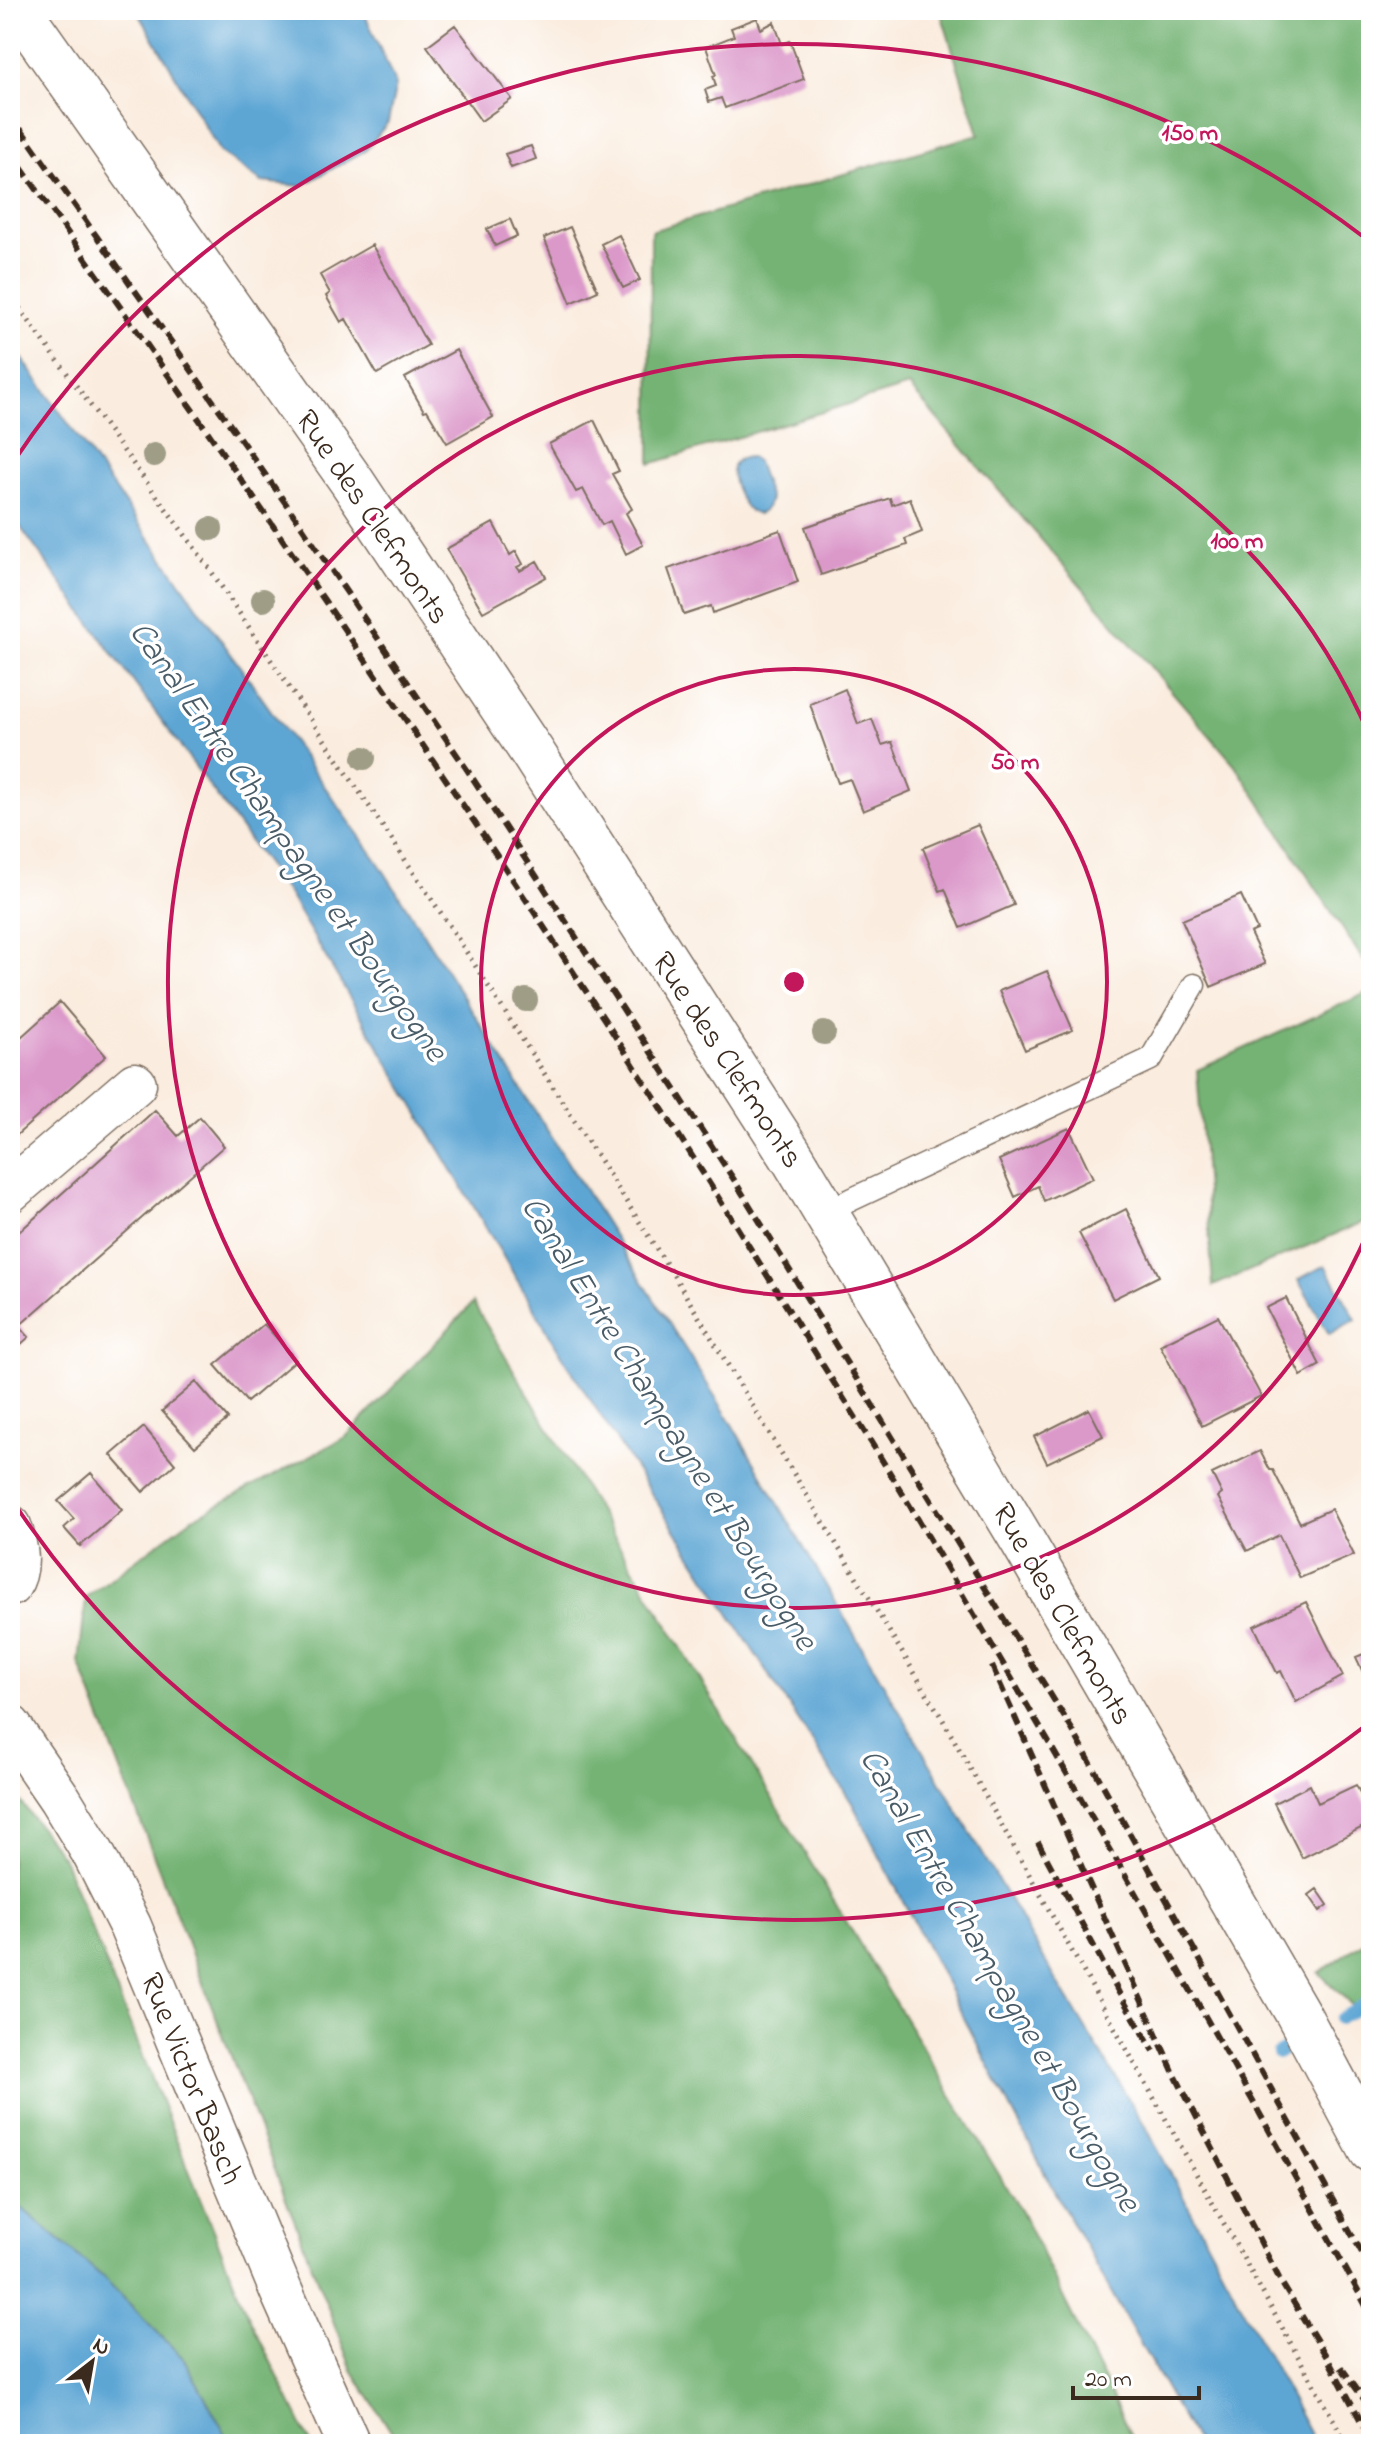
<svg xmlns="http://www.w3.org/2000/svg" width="1381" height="2454" font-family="'Indie Flower',sans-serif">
<rect width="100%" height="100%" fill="#fff"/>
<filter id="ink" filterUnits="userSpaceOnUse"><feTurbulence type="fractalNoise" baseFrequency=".0125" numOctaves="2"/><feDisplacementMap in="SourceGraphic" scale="16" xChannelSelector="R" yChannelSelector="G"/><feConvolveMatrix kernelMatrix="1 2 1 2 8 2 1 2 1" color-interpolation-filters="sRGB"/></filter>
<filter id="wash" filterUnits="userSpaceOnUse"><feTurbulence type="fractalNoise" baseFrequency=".006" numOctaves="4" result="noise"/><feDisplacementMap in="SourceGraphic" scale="32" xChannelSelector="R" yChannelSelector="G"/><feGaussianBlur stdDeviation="1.8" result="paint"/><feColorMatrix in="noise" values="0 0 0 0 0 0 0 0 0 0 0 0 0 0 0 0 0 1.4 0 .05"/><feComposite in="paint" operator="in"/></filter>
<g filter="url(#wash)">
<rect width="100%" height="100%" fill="#faecde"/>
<path fill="#75b374" stroke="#586e49" stroke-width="2" d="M940,10H1371V972L1236,766L909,386L650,464L651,231L979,134Z
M1371,991V1219L1213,1286L1197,1070Z
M473,1303L1021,2211L1135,2444H399L352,2370L79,1662L86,1597L191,1519L346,1437Z
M10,1788L63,1858L244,2307L311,2444H160L10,2255Z
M1371,1937V2024L1319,1973Z"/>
<path fill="#5da6d4" stroke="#4c6879" stroke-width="2" d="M137,10H363L396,85L388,122L366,150L301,186L262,182L220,152Z
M10,341L380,865L723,1409L1058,1983L1147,2129L1315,2444H1197L1053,2189L852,1803L564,1359L289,895L10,513Z
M749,457L757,462L770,499C754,543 727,478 733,466C736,459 742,458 749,457Z
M1325,1265L1356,1319L1329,1334L1298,1280Z
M10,2198L103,2277L184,2359L231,2444H10Z"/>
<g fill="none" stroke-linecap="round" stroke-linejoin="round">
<path stroke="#5da6d4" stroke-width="12" d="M1340,2019L1371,2000
M1278,2054L1294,2044"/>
</g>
<g id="blocks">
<path fill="#db99ca" d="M757,18L761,29L774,22L782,44L790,41L804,79L725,108L721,98L709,102L705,90L716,86L713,76L716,75L706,47L734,36L731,28Z
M455,25L512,99L481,121L427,46Z
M531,146L536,159L511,168L505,154Z
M510,219L517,236L495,246L487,229Z
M570,227L598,291L571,303L544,238Z
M619,235L640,280L623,288L601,244Z
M372,245L428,345L377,374L346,319L341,322L326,296L330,293L320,275Z
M456,350L493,417L447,443L427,410L424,411L405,378Z
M594,420L619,471L612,474L632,509L626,513L643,545L626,554L610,521L602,525L583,489L576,492L549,444Z
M890,498L892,505L910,498L922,532L905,539L907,545L821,575L805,527Z
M493,523L510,555L516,551L523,564L517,567L520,571L537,561L546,577L483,612L446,549Z
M780,530L798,582L713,613L711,606L684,615L668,569Z
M845,689L858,724L872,719L882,745L892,742L911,791L863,811L850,779L838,783L810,704Z
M978,825L1014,905L961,928L945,889L940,891L923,848Z
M1241,895L1257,930L1250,933L1265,964L1211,987L1182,920Z
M1047,971L1073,1030L1025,1050L999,991Z
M60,1002L106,1056L10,1141V1047Z
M155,1110L178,1136L200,1117L224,1146L19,1326L29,1337L10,1354V1240Z
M1069,1128L1093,1178L1044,1201L1038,1186L1015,1197L999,1160Z
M1126,1209L1159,1276L1113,1299L1079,1233Z
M1286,1298L1320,1365L1301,1376L1266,1308Z
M1218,1316L1261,1396L1202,1426L1160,1345Z
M264,1324L296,1360L247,1402L215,1365Z
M196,1382L228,1419L195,1447L162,1411Z
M1089,1409L1103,1436L1047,1463L1034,1437Z
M144,1427L175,1464L143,1492L111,1455Z
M1260,1451L1270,1470H1273L1300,1523L1331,1509L1354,1555L1300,1578L1279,1535L1247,1551L1218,1497L1222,1494L1212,1474Z
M91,1473L122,1510L80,1546L64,1528L74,1519L58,1501Z
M1306,1602L1343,1676L1296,1702L1281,1671L1277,1673L1254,1626Z
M1371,1651V1690L1356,1657Z
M1310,1785L1318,1803L1356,1785L1371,1814V1823L1302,1858L1274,1803Z
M1317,1889L1328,1905L1320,1911L1309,1895Z"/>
</g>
</g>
<g filter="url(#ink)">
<use href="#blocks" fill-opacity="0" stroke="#7e6e61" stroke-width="2"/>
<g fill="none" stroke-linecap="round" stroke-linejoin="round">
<g stroke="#7e6e61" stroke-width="25">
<path id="service" d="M825,1212L1151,1059L1194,985"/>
</g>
<g stroke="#7e6e61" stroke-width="45">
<path id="minor" d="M10,1191L135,1084
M10,1526C16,1544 22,1567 10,1585
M10,1726L60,1799L93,1853L130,1926L281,2291L349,2444"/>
</g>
<g stroke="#7e6e61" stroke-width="47">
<path id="tertiary" d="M19,10L353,483L532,752L794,1160L1022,1540L1298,2014L1371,2150"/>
</g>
<path stroke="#7e6e61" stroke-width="5" stroke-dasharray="2 6" stroke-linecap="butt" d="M10,295L207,565L453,931L674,1276L943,1720L1347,2444"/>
<use href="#service" stroke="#fff" stroke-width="22"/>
<use href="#minor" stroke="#fff" stroke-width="42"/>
<use href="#tertiary" stroke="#fff" stroke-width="44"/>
<path stroke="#3b2a1e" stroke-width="6" stroke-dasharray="12 6" stroke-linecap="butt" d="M10,114L296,518L468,771L736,1183L1073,1731L1371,2269
M10,152C284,535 550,924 798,1325C841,1395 885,1463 926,1533C1079,1791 1227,2052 1371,2315
M992,1666L1173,2071L1281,2282L1328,2359L1371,2440
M1038,1842L1119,1993L1154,2051
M1341,2367L1371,2409"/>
</g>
<g fill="#9f9d86">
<circle cx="154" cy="455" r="12"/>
<circle cx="211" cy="529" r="12"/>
<circle cx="263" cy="600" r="12"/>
<circle cx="364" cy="758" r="12"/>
<circle cx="526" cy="1000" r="12"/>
<circle cx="824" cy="1033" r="12"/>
</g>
</g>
<g fill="none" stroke="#c2185b" stroke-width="4">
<circle cx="794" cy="982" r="313"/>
<path d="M1370 1227A626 626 0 1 1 1370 737"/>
<path d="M1365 1726A938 938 0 0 1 12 1500M12 464A938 938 0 0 1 1365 238"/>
</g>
<g text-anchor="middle" stroke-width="7" stroke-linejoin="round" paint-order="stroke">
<g font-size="32" fill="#3b2a1e" stroke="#fff">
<text transform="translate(374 516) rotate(56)" y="11">Rue des Clefmonts</text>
<text transform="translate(729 1059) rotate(57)" y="11">Rue des Clefmonts</text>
<text transform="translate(1064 1613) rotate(60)" y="11">Rue des Clefmonts</text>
<text transform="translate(193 2078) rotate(68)" y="11">Rue Victor Basch</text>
</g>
<g font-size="34" font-style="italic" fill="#495c67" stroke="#fff">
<text transform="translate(290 840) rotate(55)" y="12">Canal Entre Champagne et Bourgogne</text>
<text transform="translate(671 1422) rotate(58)" y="12">Canal Entre Champagne et Bourgogne</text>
<text transform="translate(1002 1979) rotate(60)" y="12">Canal Entre Champagne et Bourgogne</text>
</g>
</g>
<circle cx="794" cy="982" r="12" fill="#c2185b" stroke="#fff" stroke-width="4"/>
<g font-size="24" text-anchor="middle" font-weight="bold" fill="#c2185b" stroke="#fff" stroke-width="7" stroke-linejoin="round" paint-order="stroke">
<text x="1190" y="140">150 m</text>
<text x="1237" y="548">100 m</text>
<text x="1015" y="769">50 m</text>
</g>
<rect width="1381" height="2454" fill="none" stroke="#fff" stroke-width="40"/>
<g transform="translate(92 2362) rotate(31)" stroke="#ffffff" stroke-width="6" paint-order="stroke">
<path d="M0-6L14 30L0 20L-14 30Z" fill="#3b2a1e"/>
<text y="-12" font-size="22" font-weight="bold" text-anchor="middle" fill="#3b2a1e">N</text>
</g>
<path d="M1073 2386v12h126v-12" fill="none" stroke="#3b2a1e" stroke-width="4"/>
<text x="1085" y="2386" font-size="24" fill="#3b2a1e" stroke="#ffffff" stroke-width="6" paint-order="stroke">20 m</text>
</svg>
